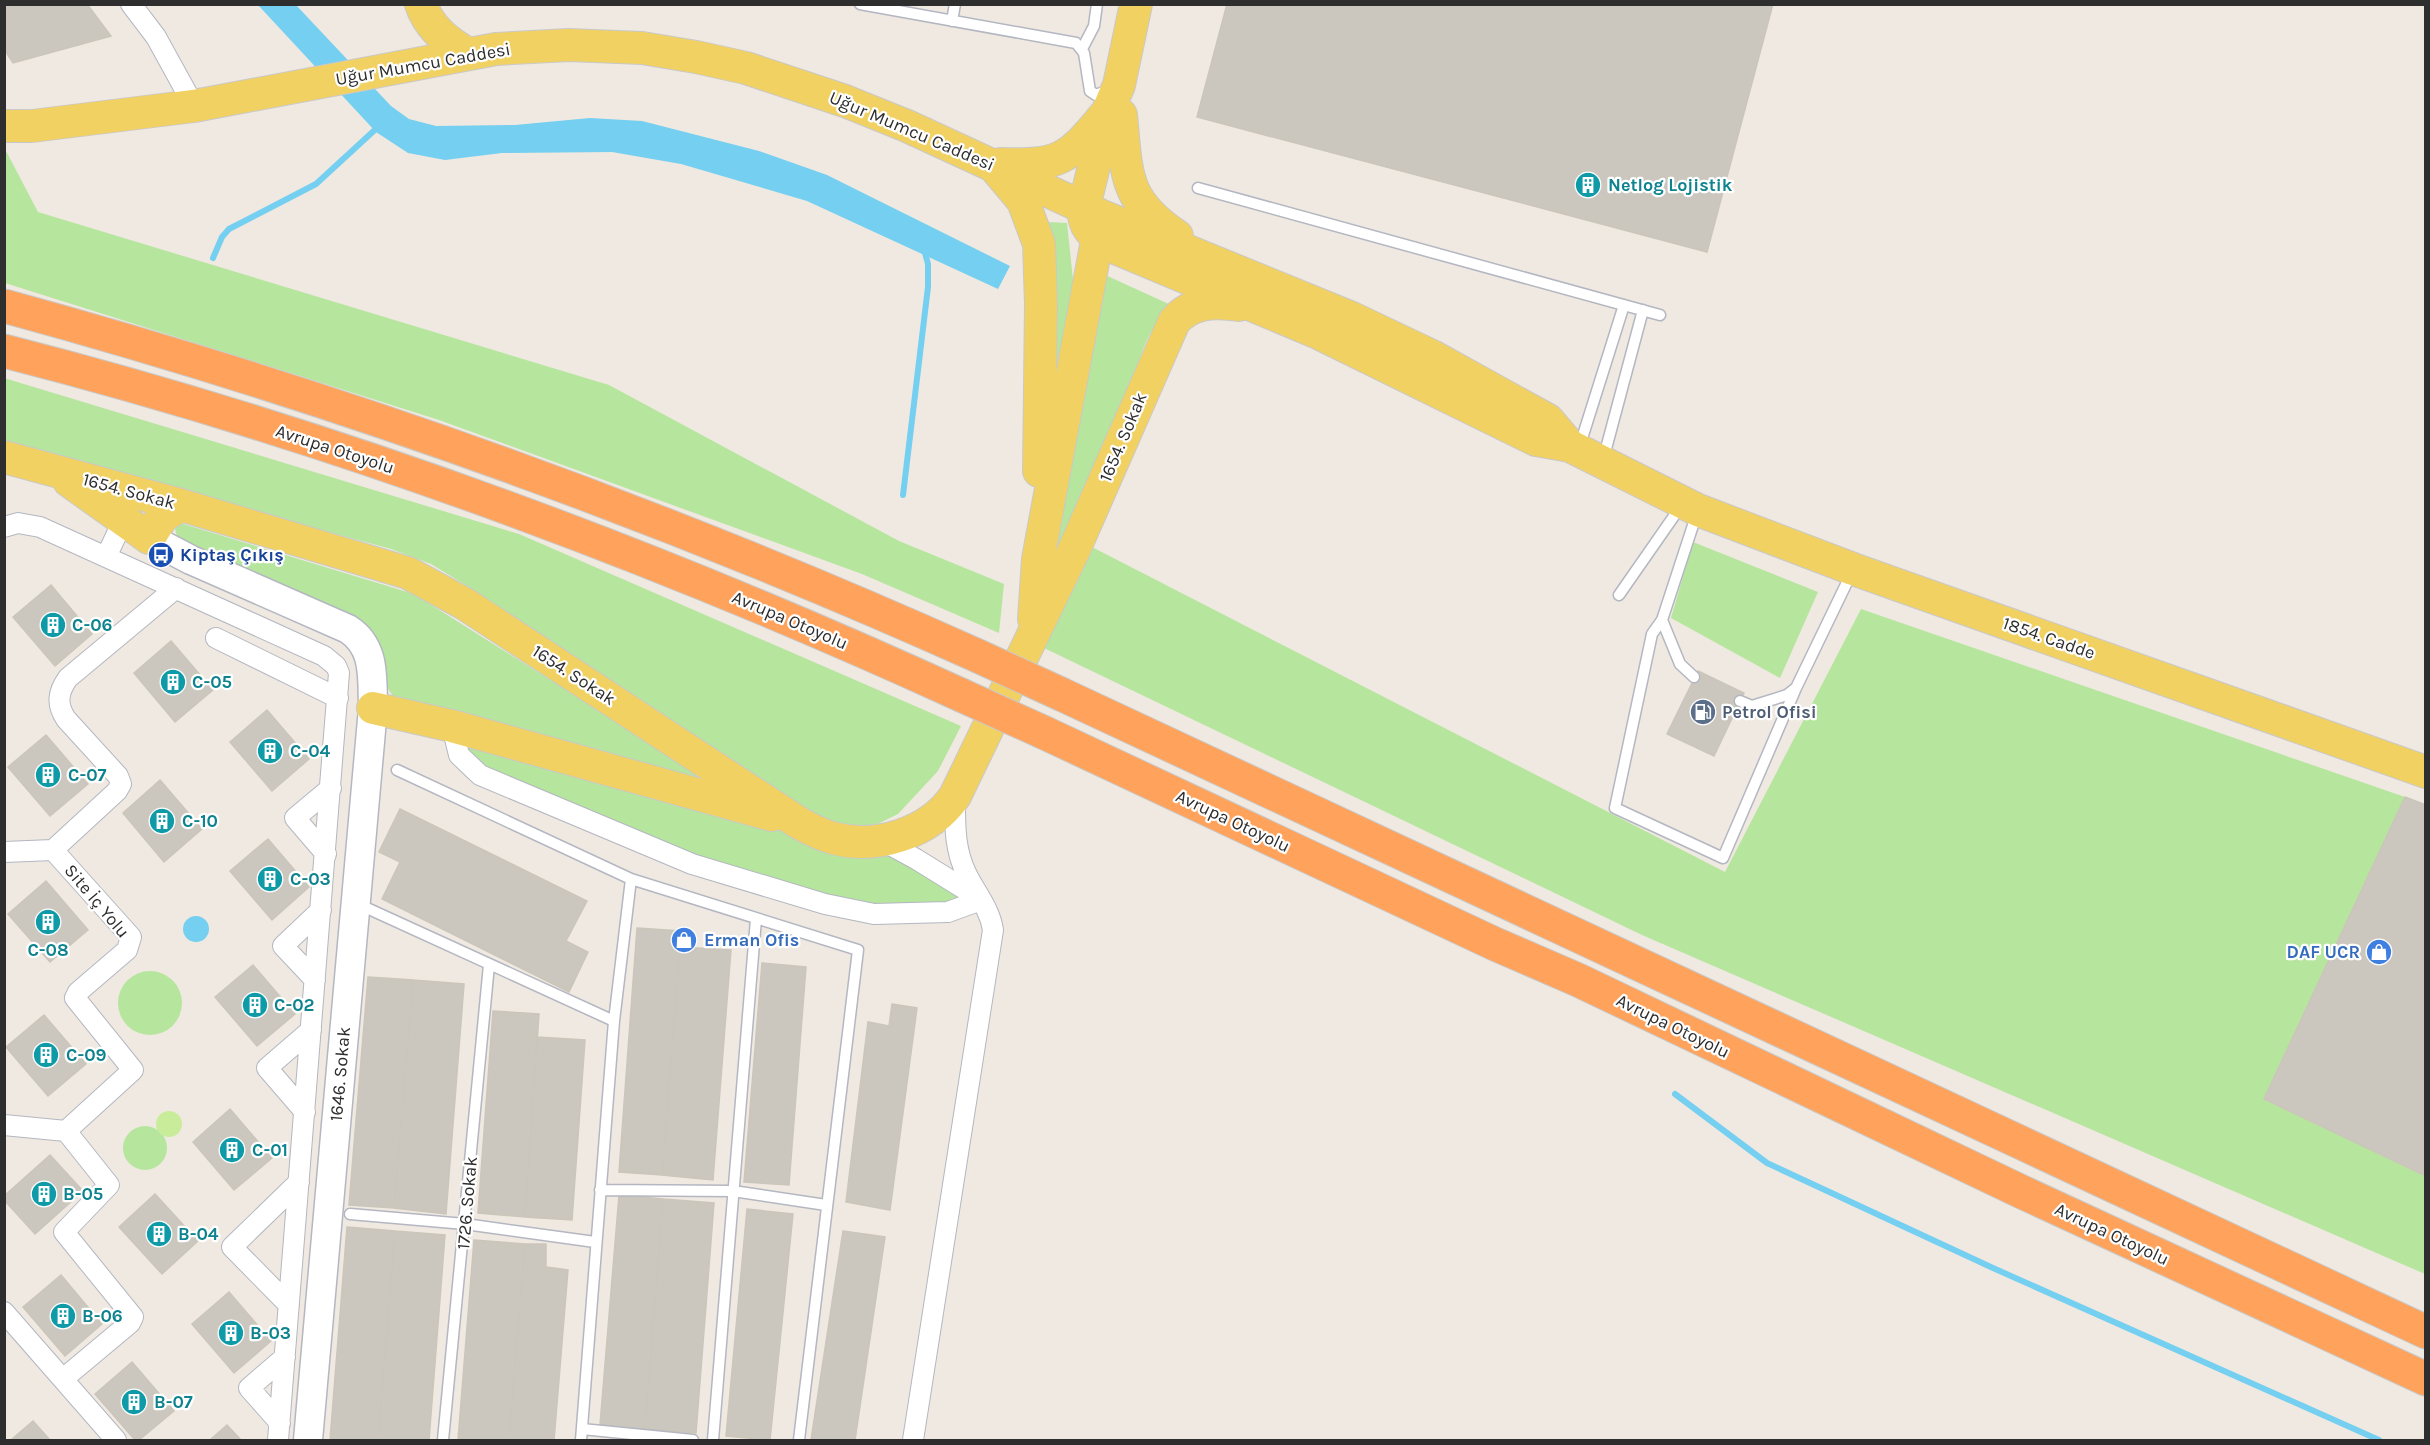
<svg xmlns="http://www.w3.org/2000/svg" width="2430" height="1445" font-family="Karla,sans-serif">
<rect width="100%" height="100%" fill="#efe9e1"/>
<path fill="#b6e59e" d="M5,149L38,212L609,385L899,541L1004,584L999,633L862,574L439,420L5,283Z
M1046,222L1067,223L1074,289L1048,426Z
M1103,274L1171,305C1139,335 1134,388 1117,427C1099,466 1079,505 1060,544H1055Z
M4,378L519,534L961,726L938,771L898,814L863,831L837,829L709,755L472,589L431,564L391,549L5,443Z
M177,522L414,594L700,774V778L675,775L396,701L340,613L177,537L174,524Z
M1693,542L1818,592L1780,678L1671,618Z
M1090,546L1725,872L1861,609L2405,797L2264,1098L2425,1176V1274L1642,935L1044,648Z
M452,726L870,840L981,900L948,912L825,904L479,774Z
M118 1003a32 32 0 1 1 64 0a32 32 0 1 1-64 0Z
M123 1148a22 22 0 1 1 44 0a22 22 0 1 1-44 0Z"/>
<path fill="#c9ec9a" d="M156 1124a13 13 0 1 1 26 0a13 13 0 1 1-26 0Z"/>
<path fill="#75cff0" d="M258,5H296L391,106L409,119L436,126L515,125L590,118L642,121L759,151L827,175L1010,266L998,289L807,201L681,164L612,152L502,153L445,160L408,153L376,132Z
M183 929a13 13 0 1 1 26 0a13 13 0 1 1-26 0Z"/>
<g fill="none" stroke-linecap="round" stroke-linejoin="round">
<path stroke="#75cff0" stroke-width="6" d="M213,258L222,237L229,229L316,184L378,127
M903,495L928,287V264L924,249
M1675,1094L1767,1163L1993,1268L2379,1440"/>
</g>
<path fill="#cbc7bf" stroke="#cbc5ba" stroke-width="1.5" d="M4,4H87L111,36L13,63L4,49Z
M1227,4H1773L1707,252L1197,117Z
M51,585L92,634L55,666L13,617Z
M171,641L213,690L175,722L134,673Z
M1698,671L1744,693L1714,756L1667,734Z
M267,710L309,759L272,791L230,742Z
M46,735L88,784L50,816L8,767Z
M160,780L202,829L164,862L123,813Z
M2405,797L2426,805V1176L2264,1099Z
M400,809L587,901L566,941L588,952L569,992L382,899L400,862L379,852Z
M268,839L309,887L272,920L230,871Z
M46,881L88,930L50,962L8,914Z
M637,928L681,931L662,1175L619,1172Z
M680,947L731,950L713,1180L662,1175Z
M762,963L806,967L789,1185L744,1182Z
M253,965L295,1014L257,1046L215,997Z
M368,977L413,980L394,1208L349,1205Z
M413,980L464,984L446,1214L394,1208Z
M892,1004L917,1008L890,1210L846,1202L868,1022L889,1026Z
M493,1011L539,1014L525,1217L478,1213Z
M44,1015L86,1064L48,1096L6,1047Z
M537,1037L585,1040L572,1220L525,1217Z
M230,1109L272,1158L234,1190L193,1142Z
M50,1155L83,1191L35,1234L4,1200V1196Z
M155,1194L198,1241L162,1274L119,1227Z
M619,1195L663,1199L645,1429L600,1425Z
M663,1199L714,1203L696,1433L645,1429Z
M747,1209L793,1214L770,1440L726,1436Z
M347,1227L395,1231L378,1440H330Z
M395,1231L445,1235L429,1440H378Z
M843,1231L885,1237L855,1440H811Z
M474,1240L525,1244L509,1440H458Z
M525,1244H546V1267L568,1270L554,1440H509Z
M61,1275L102,1324L65,1356L23,1307Z
M229,1292L271,1341L234,1373L192,1324Z
M132,1362L174,1411L139,1440H135L95,1394Z
M33,1421L50,1440H11Z
M227,1425L241,1440H210Z"/>
<g fill="none" stroke-linecap="round" stroke-linejoin="round">
<g stroke="#b4b7c1" stroke-width="13">
<path id="lane" d="M860,4L1076,43L1084,53L1090,91L1096,95L1111,89
M952,21L955,4
M1082,49L1094,26L1097,4
M1198,188L1660,315
M1579,448L1624,305
M1603,460L1643,310
M1619,595L1681,506
M1662,620L1652,634L1615,808L1723,858L1796,688
M1694,677L1680,664L1662,620L1697,513
M1740,701L1752,706L1787,695L1796,688L1852,572
M397,770L631,879L614,1021L581,1440
M631,879L858,950L799,1440
M358,904L614,1021
M600,1190L733,1191L826,1205
M350,1214L465,1224L595,1242
M582,1429L693,1440
M443,1440L489,965
M713,1440L756,919"/>
</g>
<g stroke="#b4b7c1" stroke-width="22">
<path id="street" d="M131,4L156,37L194,106
M4,527L18,523L40,527L324,656L336,666L339,673L278,1440
M106,557L123,521
M216,638L338,698
M452,726L459,755L480,775L692,864L825,904L874,914L948,912L981,900
M881,840L916,859L979,898
M4,852L53,850
M326,854L295,818L331,788
M315,980L283,946L321,910
M305,1112L267,1068L311,1030
M4,1125L66,1131
M289,1305L232,1247L299,1182
M4,1312L116,1440
M63,1379L130,1323L133,1317L64,1232L109,1185L66,1131L133,1070L75,998L78,992L127,950L131,937L53,850L117,791L121,784L118,776L66,719C56,704 58,692 68,678L176,588
M280,1423L249,1388L285,1357
M913,1440L993,930C990,909 976,893 967,875C954,849 955,824 955,796"/>
</g>
<g stroke="#b4b7c1" stroke-width="31">
<path id="secondary" d="M149,538L191,560L348,629C376,647 372,678 373,708L308,1440"/>
</g>
<g stroke="#c9c9c9" stroke-width="34">
<path id="primary" d="M421,4C429,28 448,43 469,54
M1136,4L1119,85L1107,113L1084,207C1082,226 1092,234 1106,244L1316,332L1536,440L1570,446L1698,510L1853,569L2426,772
M1121,115C1127,174 1123,200 1177,236
M4,126H32L194,106L496,49L569,45L642,48L696,57L746,68L845,101L907,126L1102,216L1352,318L1432,356L1548,420L1570,446
M1001,164C1058,166 1068,160 1104,116
M997,170L1023,201L1039,244L1041,304L1039,471
M4,457L181,505L408,573L465,604L799,823C810,829 821,835 833,838C876,850 930,833 955,796L1074,550L1174,322C1190,302 1214,301 1239,305
M69,481L149,538L162,517L181,505
M1034,619L1038,559L1101,219
M373,708L452,726L772,815"/>
</g>
<g stroke="#c9c9c9" stroke-width="35">
<path id="highway" d="M4,306C338,397 662,514 978,656
M4,351C333,435 653,554 961,695
M1063,695L2426,1332
M1045,733L1495,944L1578,980L2022,1192L2426,1379"/>
</g>
<use href="#lane" stroke="#fff" stroke-width="10"/>
<use href="#street" stroke="#fff" stroke-width="20"/>
<use href="#secondary" stroke="#fff" stroke-width="28"/>
<use href="#primary" stroke="#f2d163" stroke-width="32"/>
<use href="#highway" stroke="#ffa35c" stroke-width="33"/>
<g stroke="#c9c9c9" stroke-width="35" stroke-linecap="butt">
<path id="highway-bridge" d="M978,656L1063,695
M961,695L1045,733"/>
</g>
<use href="#highway-bridge" stroke="#ffa35c" stroke-width="33"/>
</g>
<defs>
<g id="building-disc" transform="scale(1.35)"><circle r="9.5" fill="#0f9aa8" stroke="#fff"/><path d="M-4-6H4V6H1V3H-1V6H-4ZM-2.5-4.3h1.7v1.8h-1.7ZM.8-4.3h1.7v1.8H.8ZM-2.5-1h1.7V.8h-1.7ZM.8-1h1.7V.8H.8Z" fill="#fff"/></g>
<g id="bus-disc" transform="scale(1.35)"><circle r="9.5" fill="#1a4fb4" stroke="#fff"/><path d="M-5-6H5V4H4V6H2V4H-2V6H-4V4H-5ZM-3.5-4V0h7V-4ZM-3.5 1.2v1.5H-2V1.2ZM2 1.2v1.5H3.5V1.2Z" fill="#fff"/></g>
<g id="fuel-disc" transform="scale(1.35)"><circle r="9.5" fill="#5c6f8a" stroke="#fff"/><path d="M-5.5-6h7V0h2V4h1.3V-2.5L3-4.5l.8-.8L6-3V5H2.5V1h-1V6h-7ZM-4.2-4.7v3.2H.2V-4.7Z" fill="#fff"/></g>
<g id="shop-disc" transform="scale(1.35)"><circle r="9.5" fill="#3f7fe0" stroke="#fff"/><path d="M-5-2.5h2.3a2.7 3.5 0 0 1 5.4 0H5L5.5 6h-11ZM-1.5-2.5h3a1.5 2.3 0 0 0-3 0Z" fill="#fff"/></g>
</defs>
<g fill-rule="evenodd">
<use href="#building-disc" x="1588" y="185"/>
<use href="#bus-disc" x="161" y="555"/>
<use href="#building-disc" x="53" y="625"/>
<use href="#building-disc" x="173" y="682"/>
<use href="#fuel-disc" x="1703" y="712"/>
<use href="#building-disc" x="270" y="751"/>
<use href="#building-disc" x="48" y="775"/>
<use href="#building-disc" x="162" y="821"/>
<use href="#building-disc" x="270" y="879"/>
<use href="#building-disc" x="48" y="922"/>
<use href="#shop-disc" x="684" y="940"/>
<use href="#shop-disc" x="2379" y="952"/>
<use href="#building-disc" x="255" y="1005"/>
<use href="#building-disc" x="46" y="1055"/>
<use href="#building-disc" x="232" y="1150"/>
<use href="#building-disc" x="44" y="1194"/>
<use href="#building-disc" x="159" y="1234"/>
<use href="#building-disc" x="63" y="1316"/>
<use href="#building-disc" x="231" y="1333"/>
<use href="#building-disc" x="134" y="1402"/>
</g>
<g text-anchor="middle" stroke-width="4.5" stroke-linejoin="round" paint-order="stroke">
<g font-size="18" fill="#2e2e2e" stroke="#fff">
<text transform="translate(423 64) rotate(-10)" y="6">Uğur Mumcu Caddesi</text>
<text transform="translate(912 131) rotate(23)" y="6">Uğur Mumcu Caddesi</text>
<text transform="translate(1123 437) rotate(-67)" y="6">1654. Sokak</text>
<text transform="translate(335 449) rotate(18)" y="6">Avrupa Otoyolu</text>
<text transform="translate(129 491) rotate(15)" y="6">1654. Sokak</text>
<text transform="translate(790 620) rotate(23)" y="6">Avrupa Otoyolu</text>
<text transform="translate(2049 638) rotate(19)" y="6">1854. Cadde</text>
<text transform="translate(574 675) rotate(33)" y="6">1654. Sokak</text>
<text transform="translate(1233 821) rotate(25)" y="6">Avrupa Otoyolu</text>
<text transform="translate(97 901) rotate(50)" y="6">Site İç Yolu</text>
<text transform="translate(1673 1026) rotate(26)" y="6">Avrupa Otoyolu</text>
<text transform="translate(340 1074) rotate(-85)" y="6">1646. Sokak</text>
<text transform="translate(467 1203) rotate(-85)" y="6">1726. Sokak</text>
<text transform="translate(2112 1234) rotate(25)" y="6">Avrupa Otoyolu</text>
</g>
<g font-size="18" font-weight="bold" fill="#0d838f" stroke="#fff" text-anchor="start">
<text x="1608" y="191">Netlog Lojistik</text>
<text x="72" y="631">C-06</text>
<text x="192" y="688">C-05</text>
<text x="290" y="757">C-04</text>
<text x="68" y="781">C-07</text>
<text x="182" y="827">C-10</text>
<text x="290" y="885">C-03</text>
<text x="48" y="956" text-anchor="middle">C-08</text>
<text x="274" y="1011">C-02</text>
<text x="66" y="1061">C-09</text>
<text x="252" y="1156">C-01</text>
<text x="63" y="1200">B-05</text>
<text x="178" y="1240">B-04</text>
<text x="82" y="1322">B-06</text>
<text x="250" y="1339">B-03</text>
<text x="154" y="1408">B-07</text>
</g>
<g font-size="18" font-weight="bold" fill="#164399" stroke="#fff" text-anchor="start">
<text x="180" y="561">Kiptaş Çıkış</text>
</g>
<g font-size="18" font-weight="bold" fill="#4e5e75" stroke="#fff" text-anchor="start">
<text x="1722" y="718">Petrol Ofisi</text>
</g>
<g font-size="18" font-weight="bold" fill="#366cbe" stroke="#fff" text-anchor="start">
<text x="704" y="946">Erman Ofis</text>
<text x="2360" y="958" text-anchor="end">DAF UCR</text>
</g>
</g>
<rect width="2430" height="1445" fill="none" stroke="#2e2e2e" stroke-width="12"/>
</svg>
